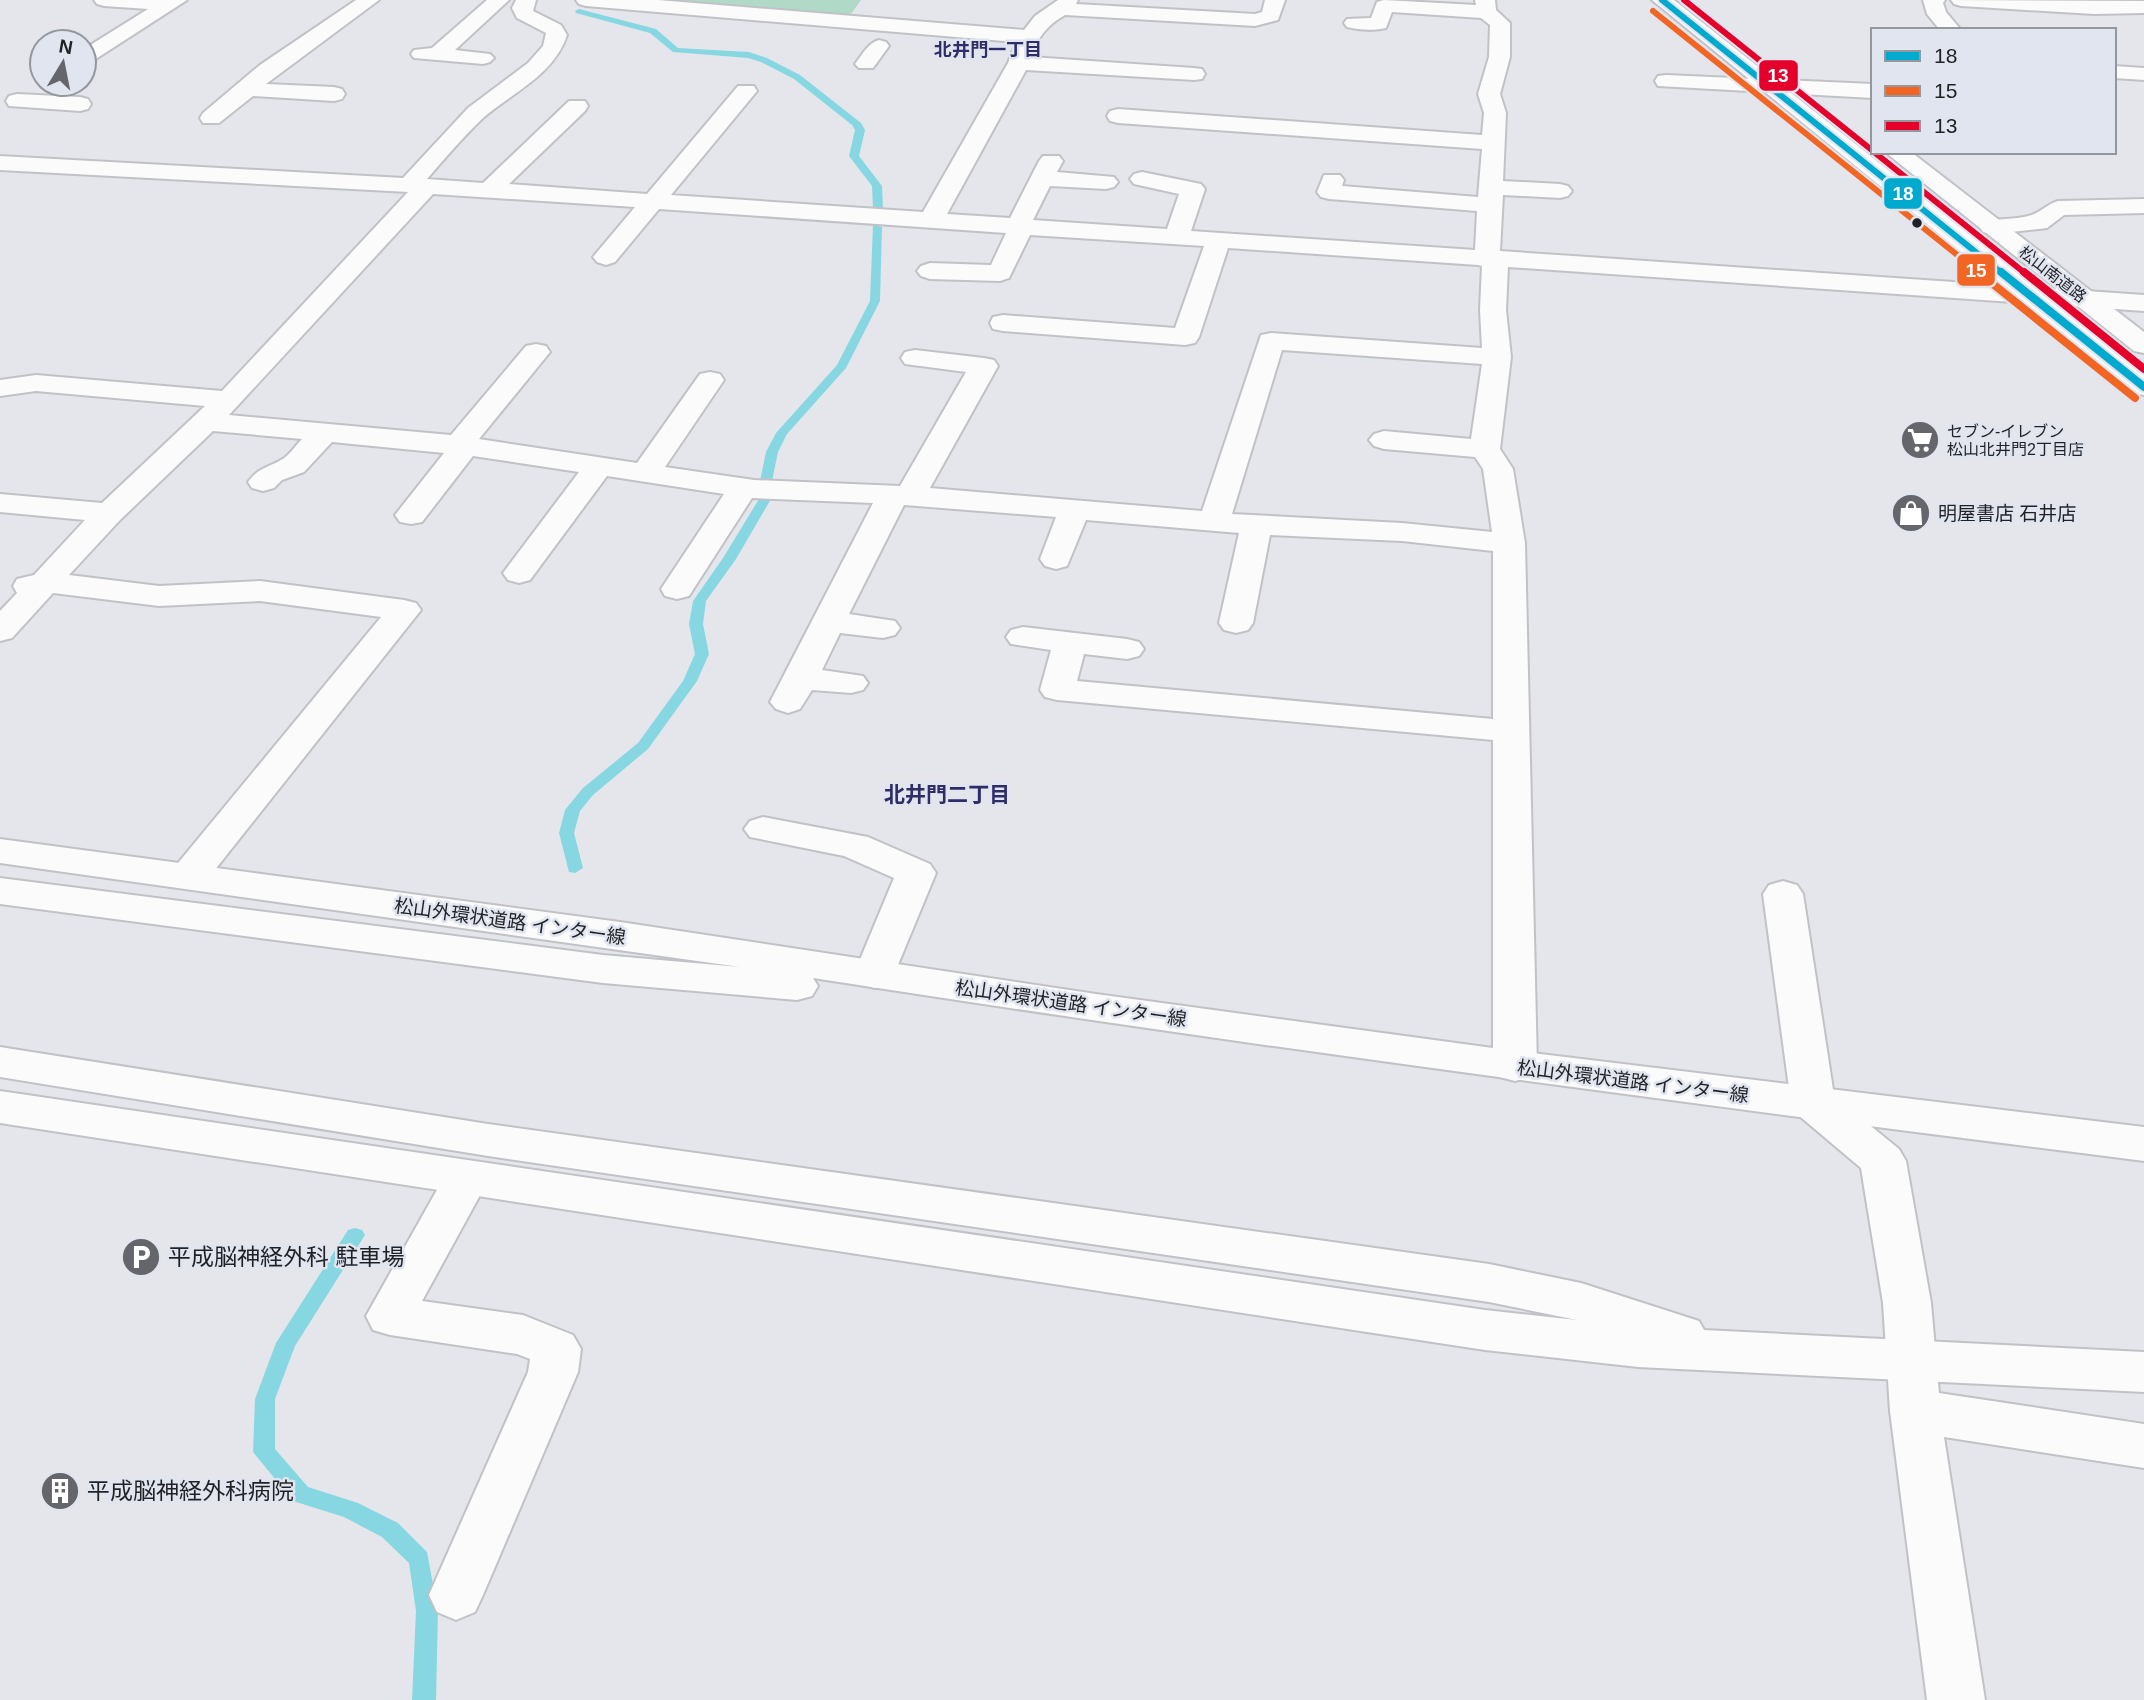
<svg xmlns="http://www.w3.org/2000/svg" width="2144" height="1700" font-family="Arial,'Noto Sans JP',sans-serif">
<rect width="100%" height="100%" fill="#e4e6ec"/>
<path fill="#b0dac7" d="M682,0H861L849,17L677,4Z"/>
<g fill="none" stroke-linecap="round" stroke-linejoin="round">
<path fill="#87d7e2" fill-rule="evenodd" d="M579,9L656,29L678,48L749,52L767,58L800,75L861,123L865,130L859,156L882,186L883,209L878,212L873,209L872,186L849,156L855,130L852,125L794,79L761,62L748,58L673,52L650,33L576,13L575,11Z
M873,225L882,227L880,301L846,368L787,434L778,452L772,481L766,485L762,484L760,481L766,452L776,433L837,365L870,301Z
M765,495L771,499L736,559L706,601L703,624L709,654L697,681L648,749L593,795L580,811L574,833L583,868L575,873L569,872L559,833L565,810L583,788L638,743L683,681L695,654L689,624L693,601L723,558L759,499Z
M355,1228L362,1230L365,1235L295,1346L275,1399V1449L308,1487L358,1503L398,1523L427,1552L438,1611L436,1700H412L416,1611L409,1563L382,1537L344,1517L293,1501L253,1452L255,1399L276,1343L348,1230Z"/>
<g stroke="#c0c2c6" stroke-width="4">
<path id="street" d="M94,0H187L91,62L84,64V49L148,9L104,6L97,4Z
M356,0H379L266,84L334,87L342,89L345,94L342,99L334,101L253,96L219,123H203L200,118L203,113L260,65Z
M487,0H509L455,50L490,54L494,58L490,62L483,64L414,58L411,54L414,50L432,48Z
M516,0H536L533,11L561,25L567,35C554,75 513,92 483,118C463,137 445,158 427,179L483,183L569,101H585L588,106L585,111L509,184L647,194L738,86H754L757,91L671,195L923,212L1008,63L1016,42L586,6L579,4L576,0H658L1024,30L1035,16L1058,0H1078L1076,4L1255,14L1262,12L1265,0H1285L1278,20L1255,26L1065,15C1047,25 1037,38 1031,57L1194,68L1202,69L1205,74L1202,79L1194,80L1026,70L947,214L1010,218L1039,161L1043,156H1059L1063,161L1057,172L1114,177L1118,182L1114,187L1106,189L1050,186L1033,220L1167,229L1179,194L1134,184L1130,179L1134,174L1142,172L1201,184L1205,189L1191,231L1475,250L1477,211L1329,199L1321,197L1317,192L1324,175H1340L1344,180L1342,186L1478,197L1482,149L1118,123L1110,121L1107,116L1110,111L1118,109L1482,135L1484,113L1478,94L1489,57L1490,25L1481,18L1392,12L1386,28C1374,31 1359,30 1347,27L1344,23L1347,19L1371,18L1377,2L1384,0L1476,5L1475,0H1495L1496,10L1510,23V57L1500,94L1506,113L1503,181L1560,184L1568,186L1572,191L1568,196L1560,198L1503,195L1500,251L2144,295V311L1508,267L1506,310L1511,357L1500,449L1513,469L1525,543L1537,1066L1530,1077L1515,1081L1500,1077L1493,1066V740L1057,700L1045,697L1040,690L1051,650L1011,644L1006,637L1011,630L1023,627L1127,639L1139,642L1144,649L1139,656L1127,659L1084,654L1077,681L1493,719V551L1402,541L1270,535L1253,623L1248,630L1236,633L1224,630L1219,623L1239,533L1086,520L1067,566L1056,569L1045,566L1040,559L1056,517L904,505L849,614L895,621L900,628L895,635L883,638L840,633L822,670L863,676L868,683L863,690L851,693L812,690L800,709L788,713L776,709L770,702L873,503L752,498L689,596L677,599L665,596L661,589L724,494L607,476L530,580L519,583L508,580L503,573L579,472L473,456L422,522L411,524L400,522L395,515L444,453L332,442L304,472L282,480L274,488L263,491L252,488L248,482C258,468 267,468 281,460C289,456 295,446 302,439L213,431L120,520L69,575L159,586L260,581L404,600L416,603L421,610L202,886L188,889L174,886L168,877L174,868L381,617L260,601L159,606L53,593L12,638L0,641V611L17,593L13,586L17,579L34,575L85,520L0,512V494L102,503L205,406L36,391L0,396V380L36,375L222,391L408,192L0,170V156L403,178L468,108L528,63L543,46L546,33L517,18L512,8ZM433,194L635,207L593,257L597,262L606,265L615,262L659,209L1006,233L991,265L930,263L921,266L917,271L921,276L930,279L1000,281L1009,278L1030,235L1204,246L1175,328L1003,315L993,317L990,323L993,329L1003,331L1185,345L1195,343L1199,337L1228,248L1478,265L1482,266L1480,310L1482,348L1271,333L1261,335L1202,511L930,488L998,366L994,360L984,358L915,350L905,352L901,358L905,364L966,372L900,486L754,480L665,467L724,380L720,374L710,372L700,374L637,463L479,439L550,352L546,346L536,344L526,346L451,435L229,415ZM1282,350L1482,364L1471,439L1384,431L1374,434L1369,440L1374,446L1384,449L1475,457L1483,469L1492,532L1402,523L1232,514Z
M1923,0H1945L1943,3L1946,12L1961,30H1940L1927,14Z
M1951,0L2144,1V13L2094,14L1961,6L1954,4Z
M879,40L886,42L889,46L873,68H859L855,64C862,55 868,43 879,40Z
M2114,66L2144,68V80L2114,78Z
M1666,75L1873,84V98L1658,86L1655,81L1658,76Z
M17,94L80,97L88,99L91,104L88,109L80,111L9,106L6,101L9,96Z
M2144,199V213L2064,215L2047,228L1992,234L1983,232L1980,227L1983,222C1998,218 2014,220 2028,216C2039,214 2047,204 2058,201Z
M763,817L868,837L930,864L936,873L890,984L875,988L860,984L854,974L894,878L844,856L750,837L744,829L750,821Z
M1783,881L1797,885L1803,894L1834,1096L1899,1149L1906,1161L1931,1303L1939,1393L2144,1424V1468L1944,1437L1985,1700H1927L1890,1411L1883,1303L1861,1168L1797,1114L1791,1103L1763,894L1769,885Z
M467,1160L483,1165L490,1177L422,1301L523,1315L573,1335L581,1349L578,1372L483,1595L475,1612L456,1620L437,1612L429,1595L528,1372L530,1359L517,1354L390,1335L373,1330L366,1316L451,1165Z"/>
</g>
<g stroke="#c0c2c6" stroke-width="4">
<path id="highway" d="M1652,0H1674L2144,373V395L2134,393Z
M1885,152H1911L2144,332V353L2134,351Z
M0,839L620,922L1096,994L1515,1051L2144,1127V1161C1700,1105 1256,1047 813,978L818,986L812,996L797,1000L603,983L0,904V878L603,955L740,967L0,863Z
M0,1047L488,1124L1489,1264L1581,1283L1699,1321L1704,1330L2144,1352V1392L1638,1367L1485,1350L0,1123V1091L1485,1310L1577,1320L1489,1302L488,1156L0,1077Z"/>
</g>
<use href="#street" fill="#fbfbfc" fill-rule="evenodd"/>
<use href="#highway" fill="#fbfbfc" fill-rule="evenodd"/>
<g stroke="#e1e5ef" stroke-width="10">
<path id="bus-1-far1" d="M1662,0L2003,274"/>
</g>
<g stroke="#e1e5ef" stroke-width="12">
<path id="bus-1" d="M2001,272L2144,387"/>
</g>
<g stroke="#e1e5ef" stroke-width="10">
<path id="bus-2-far1" d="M1653,11L1981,274"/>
</g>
<g stroke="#e1e5ef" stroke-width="12">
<path id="bus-2" d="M1978,272L2135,398"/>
</g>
<g stroke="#e1e5ef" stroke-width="10">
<path id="bus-3-far1" d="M1684,0L1873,151
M1874,152L2026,274"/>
</g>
<g stroke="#e1e5ef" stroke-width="12">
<path id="bus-3" d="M2024,272L2144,369"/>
</g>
<use href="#bus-1-far1" stroke="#00a9ce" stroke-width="6"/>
<use href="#bus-1" stroke="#00a9ce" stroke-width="8"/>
<use href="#bus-2-far1" stroke="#f26522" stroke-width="6"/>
<use href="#bus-2" stroke="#f26522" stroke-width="8"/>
<use href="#bus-3-far1" stroke="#e4002b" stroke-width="6"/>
<use href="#bus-3" stroke="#e4002b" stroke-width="8"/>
</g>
<defs>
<g id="supermarket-disc" transform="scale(2.0125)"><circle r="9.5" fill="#64666b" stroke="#e1e5ef"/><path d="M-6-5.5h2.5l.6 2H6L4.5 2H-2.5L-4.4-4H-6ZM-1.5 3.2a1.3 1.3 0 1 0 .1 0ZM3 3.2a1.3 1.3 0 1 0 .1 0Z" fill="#fff"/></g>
<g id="shop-disc" transform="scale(2.0125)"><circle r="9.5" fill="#64666b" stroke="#e1e5ef"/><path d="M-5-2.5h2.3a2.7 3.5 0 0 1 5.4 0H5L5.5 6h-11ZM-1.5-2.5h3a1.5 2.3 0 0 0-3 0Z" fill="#fff"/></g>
<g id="parking-disc" transform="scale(2.0125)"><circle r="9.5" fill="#64666b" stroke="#e1e5ef"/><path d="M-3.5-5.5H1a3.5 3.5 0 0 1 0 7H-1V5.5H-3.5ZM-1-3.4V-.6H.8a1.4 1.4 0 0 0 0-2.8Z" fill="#fff"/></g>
<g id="building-disc" transform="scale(2.0125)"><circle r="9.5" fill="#64666b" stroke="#e1e5ef"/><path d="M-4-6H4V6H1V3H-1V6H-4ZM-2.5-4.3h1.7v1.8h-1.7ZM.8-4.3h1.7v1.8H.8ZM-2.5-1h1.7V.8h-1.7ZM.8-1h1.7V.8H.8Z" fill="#fff"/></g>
</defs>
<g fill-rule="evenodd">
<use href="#supermarket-disc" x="1920" y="440"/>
<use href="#shop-disc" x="1911" y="513"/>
<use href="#parking-disc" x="141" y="1257"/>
<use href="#building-disc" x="60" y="1491"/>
</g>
<circle fill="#1f2125" stroke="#e1e5ef" stroke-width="2.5" cx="1917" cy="223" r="6"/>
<g text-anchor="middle" stroke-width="5" stroke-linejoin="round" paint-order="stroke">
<g font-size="16" fill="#1f2125" stroke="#e1e5ef">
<text transform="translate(2053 274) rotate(38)" y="6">松山南道路</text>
</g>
<g font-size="16" fill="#1f2125" stroke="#e1e5ef" text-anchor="start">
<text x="1947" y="437">セブン-イレブン<tspan x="1947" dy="18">松山北井門2丁目店</tspan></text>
</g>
<g font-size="18" font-weight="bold" fill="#2f2c66" stroke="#e1e5ef">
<text x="988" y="56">北井門一丁目</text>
</g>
<g font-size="19" fill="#1f2125" stroke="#e1e5ef" text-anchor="start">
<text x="1938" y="520">明屋書店 石井店</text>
</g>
<g font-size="19" fill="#1f2125" stroke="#e1e5ef">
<text transform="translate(510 921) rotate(8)" y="7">松山外環状道路 インター線</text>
<text transform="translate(1071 1003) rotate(8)" y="7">松山外環状道路 インター線</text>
<text transform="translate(1633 1081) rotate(7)" y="7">松山外環状道路 インター線</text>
</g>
<g font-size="21" font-weight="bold" fill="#2f2c66" stroke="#e1e5ef">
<text x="947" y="802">北井門二丁目</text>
</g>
<g font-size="23" fill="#1f2125" stroke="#e1e5ef" text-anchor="start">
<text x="168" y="1265">平成脳神経外科 駐車場</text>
<text x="87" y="1499">平成脳神経外科病院</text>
</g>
</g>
<g stroke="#e1e5ef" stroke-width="2.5">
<rect x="1758" y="59" width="41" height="33" rx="7" fill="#e4002b"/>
<rect x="1883" y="177" width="40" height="33" rx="7" fill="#00a9ce"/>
<rect x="1956" y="253" width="40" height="34" rx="7" fill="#f26522"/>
</g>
<g font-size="19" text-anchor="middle" font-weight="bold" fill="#fff">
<text x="1778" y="82">13</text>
<text x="1903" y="200">18</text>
<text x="1976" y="277">15</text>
</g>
<rect x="1871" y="28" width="245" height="126" fill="#e1e5ef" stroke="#93979e" stroke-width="2"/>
<rect x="1885" y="51" width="35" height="10" fill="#00a9ce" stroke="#93979e" stroke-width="2"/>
<text x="1934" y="63" font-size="21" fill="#1f2125">18</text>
<rect x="1885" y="86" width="35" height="10" fill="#f26522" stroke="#93979e" stroke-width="2"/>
<text x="1934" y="98" font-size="21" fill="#1f2125">15</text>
<rect x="1885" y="121" width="35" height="10" fill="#e4002b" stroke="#93979e" stroke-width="2"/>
<text x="1934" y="133" font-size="21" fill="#1f2125">13</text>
<g transform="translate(63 63) rotate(10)"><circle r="33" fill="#e1e5ef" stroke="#93979e" stroke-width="2"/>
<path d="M0-5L12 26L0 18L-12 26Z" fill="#64666b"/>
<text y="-10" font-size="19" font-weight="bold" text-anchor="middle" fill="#1f2125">N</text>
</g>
</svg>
